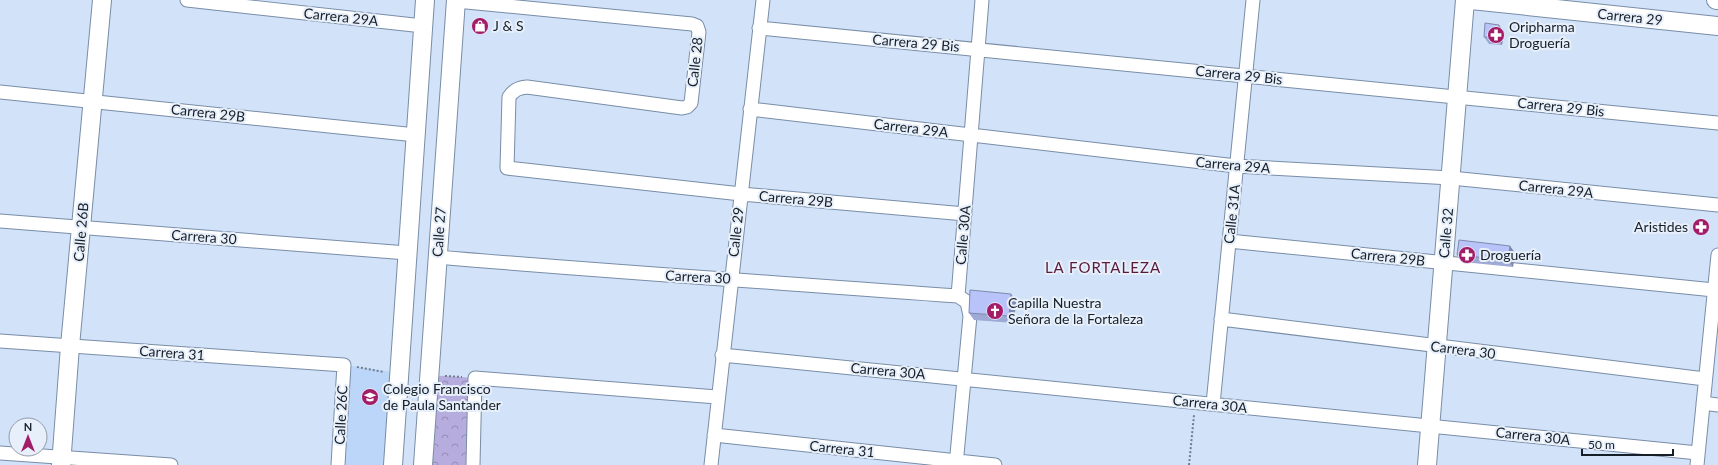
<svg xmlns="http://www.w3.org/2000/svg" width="1718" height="465" font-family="Lato,sans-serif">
<defs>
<pattern id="park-crowns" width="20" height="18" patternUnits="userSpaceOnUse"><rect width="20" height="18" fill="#b7acde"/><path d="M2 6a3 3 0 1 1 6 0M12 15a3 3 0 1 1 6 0" fill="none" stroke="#948bb4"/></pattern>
</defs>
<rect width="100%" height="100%" fill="#d1e2f9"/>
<path fill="#bcd6f9" d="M344,365L399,373L393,465H338Z"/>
<path fill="url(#park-crowns)" d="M428,375L475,378L473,465H423Z"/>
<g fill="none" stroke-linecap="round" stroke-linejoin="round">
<g stroke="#798da7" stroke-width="15">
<path id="street" d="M187,0L423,26
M456,1L692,24L697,26L699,32L691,103L687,107L682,108L527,87C518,88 514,90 509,97L507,168L741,194L965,214
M759,28L1718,123
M0,92L416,135
M750,109L1236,166L1451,178L1718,205
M0,221L407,253
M1229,241L1714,290
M437,257C611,272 785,283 958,296L967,302L970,316L956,465
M958,296L982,0
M1221,319L1705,379
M0,341L344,365L338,465
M722,355L1698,453
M1703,403L1718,405
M1213,404L1253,0
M714,435L995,465
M0,453L171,465
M473,465L475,378L717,397
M711,465L763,0
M1697,465L1718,255"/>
</g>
<g stroke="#798da7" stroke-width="20">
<path id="secondary" d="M1471,0L1718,26
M1716,0H1718
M61,465L70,346L102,0
M393,465L425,0
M423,465L456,0
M1427,465L1465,0"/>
</g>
<path stroke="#717d8d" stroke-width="2" stroke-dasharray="2 2" stroke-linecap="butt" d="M357,367L384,372
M445,376L462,377
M1189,465L1194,415"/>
<use href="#street" stroke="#fff" stroke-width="13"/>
<use href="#secondary" stroke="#fff" stroke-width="18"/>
</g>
<path fill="#9ea9d6" d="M1499,25L1504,32L1502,45L1489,44L1484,37Z
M1510,246L1515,253L1513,267L1463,262L1457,255Z
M1016,301L1014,323L974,320L969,313Z"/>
<path fill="#8189ae" d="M1499,25L1504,32L1502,45L1497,38Z
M1510,246L1515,253L1513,267L1508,260Z
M1011,294L1016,301L1014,323L1009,316Z"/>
<path fill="#b8c4f9" stroke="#8189ae" d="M1485,23L1499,25L1497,38L1484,37Z
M1459,240L1510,246L1508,260L1457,255Z
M970,290L1011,294L1009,316L969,313Z"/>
<defs>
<g id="shop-disc" transform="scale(0.9)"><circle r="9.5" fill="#a21c68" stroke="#e6effa"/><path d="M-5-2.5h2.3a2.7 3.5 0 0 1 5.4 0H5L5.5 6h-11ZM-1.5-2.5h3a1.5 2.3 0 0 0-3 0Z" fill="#fff"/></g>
<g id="pharmacy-disc" transform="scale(0.9)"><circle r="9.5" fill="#a21c68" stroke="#e6effa"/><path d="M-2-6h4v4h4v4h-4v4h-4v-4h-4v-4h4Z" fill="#fff"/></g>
<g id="church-disc" transform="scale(0.9)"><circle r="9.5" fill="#a21c68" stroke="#e6effa"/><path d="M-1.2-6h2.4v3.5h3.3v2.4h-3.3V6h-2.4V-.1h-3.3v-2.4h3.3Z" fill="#fff"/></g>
<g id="school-disc" transform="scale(0.9)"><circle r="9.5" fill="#a21c68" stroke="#e6effa"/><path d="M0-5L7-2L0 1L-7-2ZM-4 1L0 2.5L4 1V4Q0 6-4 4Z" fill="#fff"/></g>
</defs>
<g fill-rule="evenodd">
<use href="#shop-disc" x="480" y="26"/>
<use href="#pharmacy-disc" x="1496" y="35"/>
<use href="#pharmacy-disc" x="1701" y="227"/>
<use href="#pharmacy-disc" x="1467" y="255"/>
<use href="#church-disc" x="995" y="311"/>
<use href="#school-disc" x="370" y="397"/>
</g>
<g text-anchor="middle" stroke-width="4" stroke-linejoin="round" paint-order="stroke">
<g font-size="14" fill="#161e28" stroke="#e6effa">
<text transform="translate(341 17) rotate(6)" y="5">Carrera 29A</text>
<text transform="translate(1630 17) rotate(6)" y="5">Carrera 29</text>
<text transform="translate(916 43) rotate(5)" y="5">Carrera 29 Bis</text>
<text transform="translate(695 62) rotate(-84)" y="5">Calle 28</text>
<text transform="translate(1239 75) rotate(6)" y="5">Carrera 29 Bis</text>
<text transform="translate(1561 107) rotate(6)" y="5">Carrera 29 Bis</text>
<text transform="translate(208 113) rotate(6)" y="5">Carrera 29B</text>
<text transform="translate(911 128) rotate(7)" y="5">Carrera 29A</text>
<text transform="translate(1233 165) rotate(5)" y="5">Carrera 29A</text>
<text transform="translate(1556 189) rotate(6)" y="5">Carrera 29A</text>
<text transform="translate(796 199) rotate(5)" y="5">Carrera 29B</text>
<text transform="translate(1232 214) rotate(-84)" y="5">Calle 31A</text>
<text transform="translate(81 232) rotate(-85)" y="5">Calle 26B</text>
<text transform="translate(439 232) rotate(-86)" y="5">Calle 27</text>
<text transform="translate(736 232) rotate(-84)" y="5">Calle 29</text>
<text transform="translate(1446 233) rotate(-85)" y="5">Calle 32</text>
<text transform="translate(963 235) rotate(-85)" y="5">Calle 30A</text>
<text transform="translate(204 237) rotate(4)" y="5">Carrera 30</text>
<text transform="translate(1388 257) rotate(6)" y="5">Carrera 29B</text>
<text transform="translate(698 277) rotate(3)" y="5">Carrera 30</text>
<text transform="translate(1463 350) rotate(7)" y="5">Carrera 30</text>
<text transform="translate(172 353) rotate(4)" y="5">Carrera 31</text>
<text transform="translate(888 371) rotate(5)" y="5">Carrera 30A</text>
<text transform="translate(1210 404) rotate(6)" y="5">Carrera 30A</text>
<text transform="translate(341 415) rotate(-87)" y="5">Calle 26C</text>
<text transform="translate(1533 436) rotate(6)" y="5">Carrera 30A</text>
<text transform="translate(842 449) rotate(6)" y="5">Carrera 31</text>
</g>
<g font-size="14" fill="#161e28" stroke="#e6effa" text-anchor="start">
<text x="493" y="31">J &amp; S</text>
<text x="1509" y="32">Oripharma<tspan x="1509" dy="16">Droguería</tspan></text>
<text x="1688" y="232" text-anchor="end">Aristides</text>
<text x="1480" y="260">Droguería</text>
<text x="1008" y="308">Capilla Nuestra<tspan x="1008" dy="16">Señora de la Fortaleza</tspan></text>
<text x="383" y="394">Colegio Francisco<tspan x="383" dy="16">de Paula Santander</tspan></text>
</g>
<g font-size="15" letter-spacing="1" fill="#5a1b3b" stroke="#e6effa">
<text x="1103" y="273">LA FORTALEZA</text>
</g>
</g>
<g transform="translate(28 437)"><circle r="19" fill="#e6effa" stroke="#939ba6"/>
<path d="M0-3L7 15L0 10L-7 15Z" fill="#a21c68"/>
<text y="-6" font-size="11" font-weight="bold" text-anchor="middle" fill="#161e28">N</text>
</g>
<path d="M1582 449v6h91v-6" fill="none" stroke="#161e28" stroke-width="2"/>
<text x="1588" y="449" font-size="12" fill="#161e28" stroke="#e6effa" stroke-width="3" paint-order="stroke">50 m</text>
</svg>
